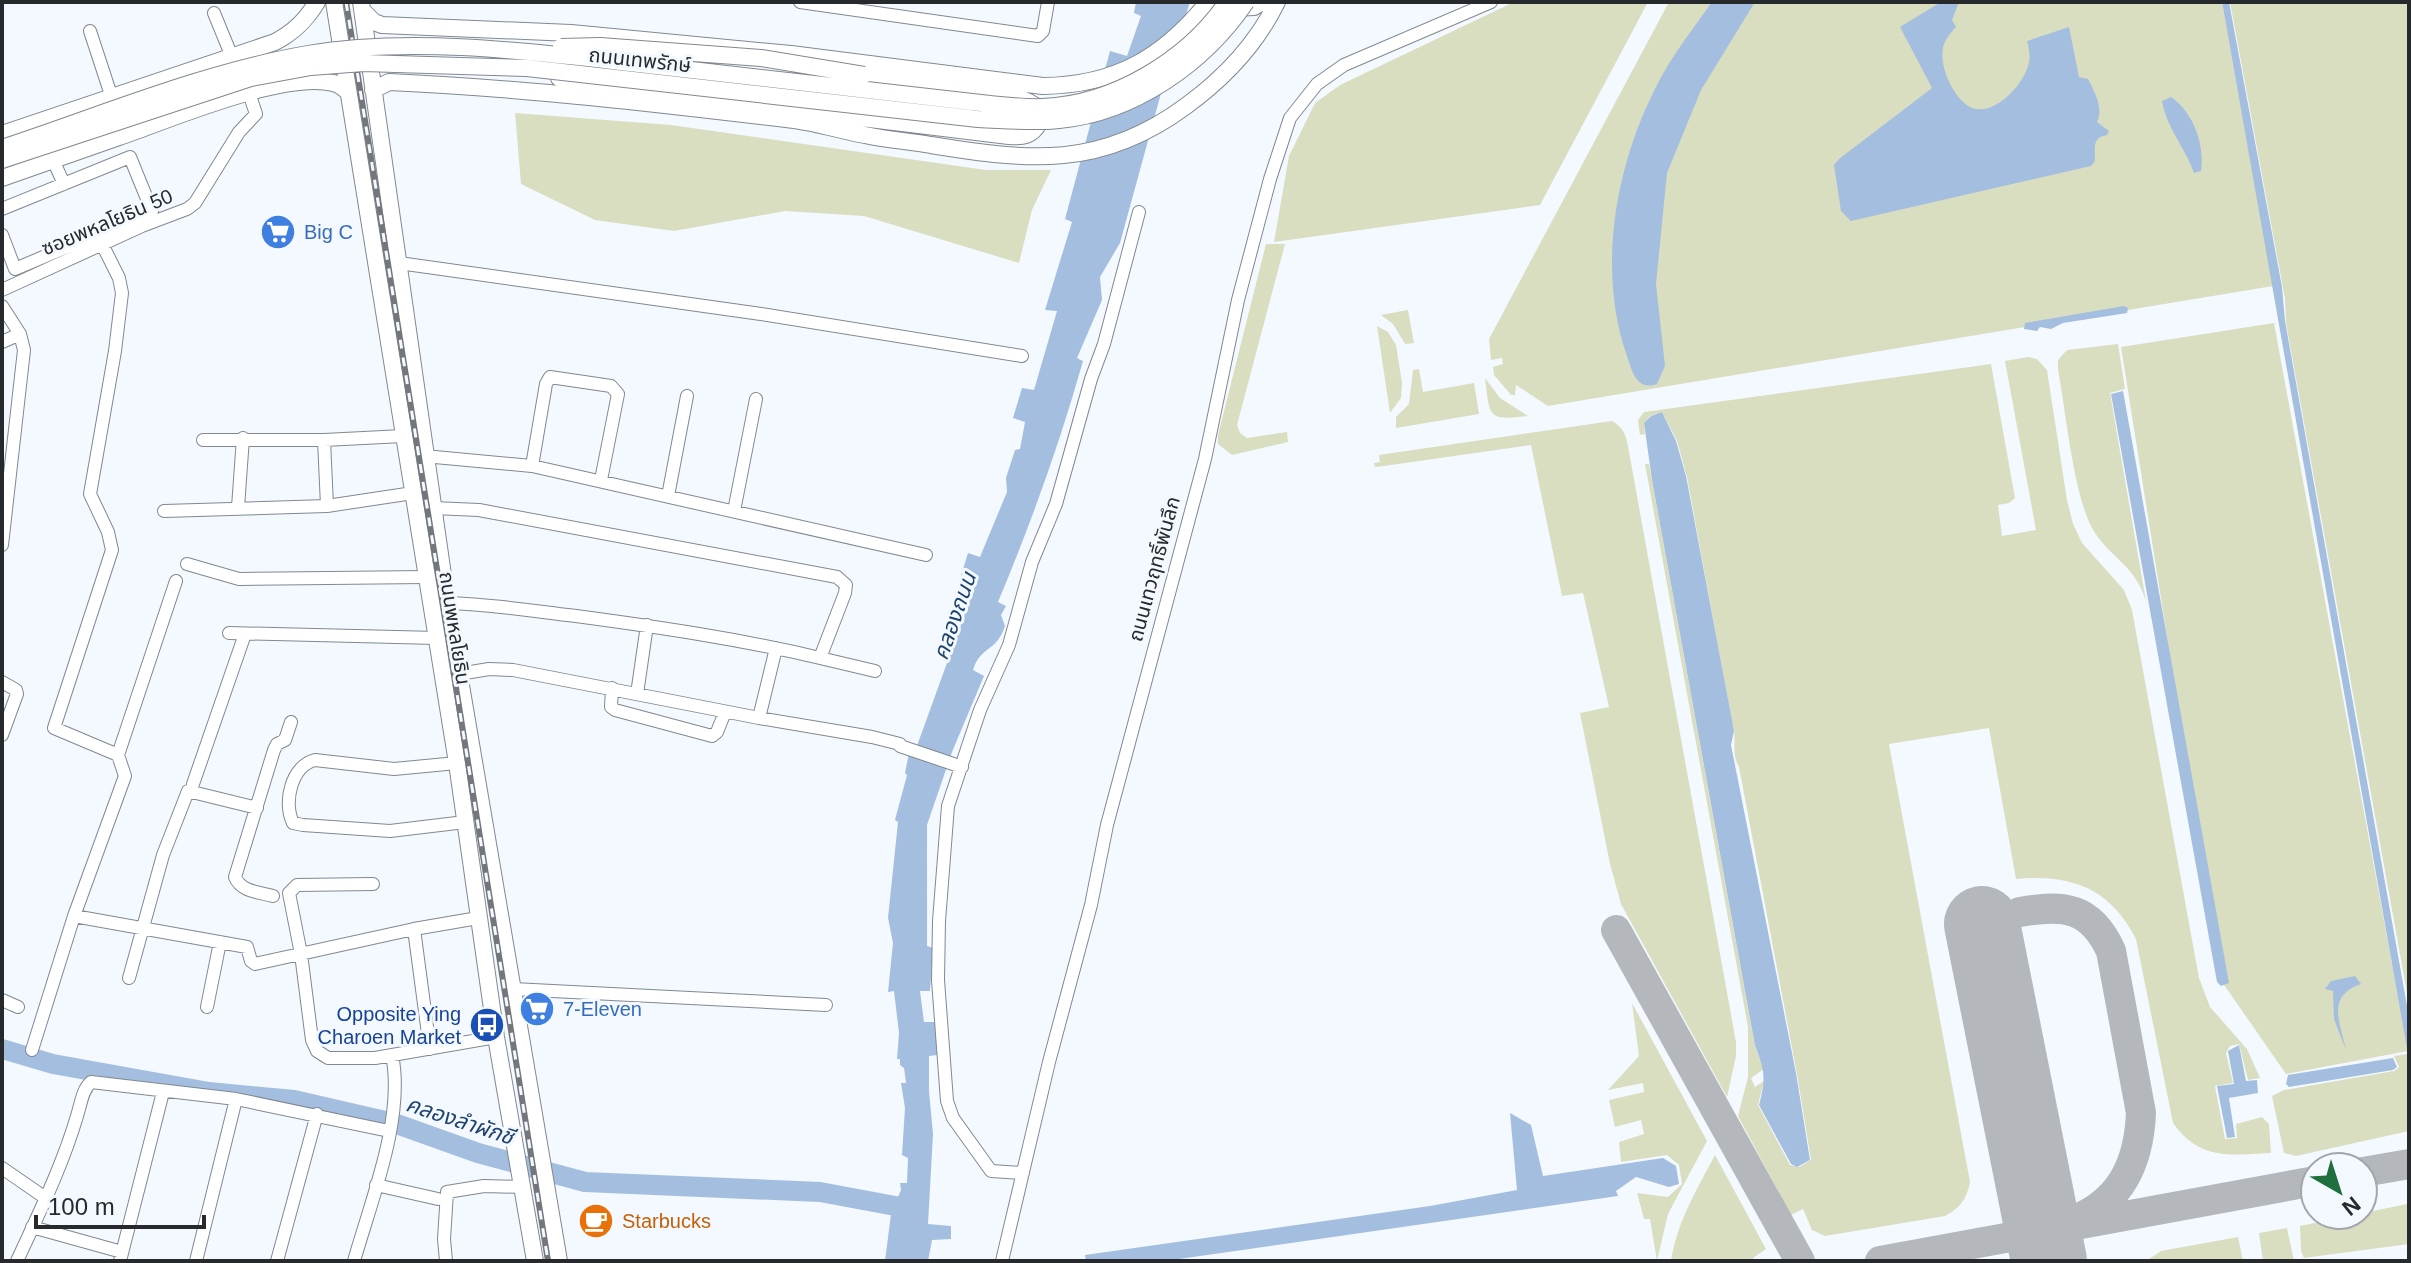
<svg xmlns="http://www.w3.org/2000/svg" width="2411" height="1263" font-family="Helvetica,'Noto Sans Thai',sans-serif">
<rect width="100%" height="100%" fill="#f4f9ff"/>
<path fill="#dadec0" d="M1514,2H1648L1540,205L1274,242L1289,156L1315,103L1340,85Z
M1669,2H2222L2273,286L1548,406L1516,385L1515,395H1511L1494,375L1493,367L1503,364L1502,358L1491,360L1489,339Z
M2230,2H2409V1004L2286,323L2285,299Z
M515,113L671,125L986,170H1051L1032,210L1019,263L864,216L785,211L674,231L595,220L521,184Z
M1266,244H1285L1237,425L1240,433L1247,438L1287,432L1288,442L1232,455L1218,444V435Z
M1408,310L1414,343L1405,344L1393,324L1381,315Z
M2274,323L2408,1051L2286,1074L2222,982L2121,347Z
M1377,326L1388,332L1396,345L1402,383L1401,398L1390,413Z
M2118,344L2125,389L2110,393L2146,601C2134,563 2109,558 2092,528C2073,492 2066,412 2058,370V360L2067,350Z
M2028,357L2037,359L2047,370L2067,500L2073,524L2082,543L2124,590L2132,610L2199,978L2210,1007L2247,1049L2260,1078L2248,1080L2239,1044L2230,1046L2226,1053L2233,1083L2215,1086L2225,1139L2237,1138L2236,1124L2262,1117L2269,1124L2271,1153C2230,1155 2200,1161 2173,1123L2136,939C2110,888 2071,874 2016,879L1989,728L1889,744L1970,1182C1967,1199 1960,1208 1945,1216L1825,1236L1812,1230L1803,1209L1791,1215L1738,1116L1748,1077V1027L1645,464H1649L1755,1047L1764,1069L1751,1078L1755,1087L1764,1081L1758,1105L1790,1165L1799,1167L1811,1160L1797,1074L1739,767C1730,752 1738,738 1732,723L1687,477L1677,441L1662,412L1650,416L1644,424L1645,434L1640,435L1638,420L1644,412L1991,364L2015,498L2009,503L1998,505L2002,536L2036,530L2005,361Z
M1419,369L1423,392L1474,383L1479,414L1396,428V417L1409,404L1413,370Z
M1485,378L1500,398L1528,416C1487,421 1490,417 1485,378Z
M1612,421C1625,428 1627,439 1629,452L1736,1042V1056L1727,1097L1621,904L1610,864L1580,713L1609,707L1583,593L1562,596L1531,445L1384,466L1375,467L1374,463L1380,462L1379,455Z
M1632,1003L1707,1141L1668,1214L1657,1261L1650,1219H1644L1637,1193L1668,1197L1682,1184L1679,1165L1667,1155L1621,1162L1619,1142L1644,1134L1641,1120L1615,1127L1609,1100L1644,1092L1643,1083L1608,1090L1639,1056Z
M2407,1054L2409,1131L2296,1156L2284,1153L2272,1096L2284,1090L2394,1071L2399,1067L2394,1056Z
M1715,1155L1766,1249L1753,1258V1261H1671C1677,1222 1697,1189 1715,1155Z
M2407,1204L2409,1244L2304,1258L2301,1251L2300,1226Z
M2287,1228L2294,1261H2263L2259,1233Z
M2238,1237L2243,1261H2146L2161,1251Z"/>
<path fill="#a3bedf" d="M1136,2H1190L1166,75L1120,243L1100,277L1102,300L1077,358L1083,361C1060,443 1031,523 998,602L1006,606L1001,615L1005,626C996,653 981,645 973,670L984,676L952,752L927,825V946L933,948L930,991H920L924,1022H936L937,1055L929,1056V1091L933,1134L928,1224L951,1226V1239L932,1240L928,1261H885L891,1214L901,1190L900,1183H907L908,1158L902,1155L905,1108L901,1083H906L904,1068L900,1065V1059H897L899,1033L894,991L888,992L893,943L888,918L898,822L895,820L907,775L905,773L909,753L914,754L976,583L960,579L968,553L980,557L1007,492L1006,478L1015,450L1020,449L1025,422L1013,418L1022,388L1034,390L1057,311L1045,310L1072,222L1065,219L1110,51L1127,56L1141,16L1134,13Z
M1712,2H1755L1701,90L1667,173L1656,284L1665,366L1657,384C1637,391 1632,372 1627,356C1597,271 1615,168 1655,89C1670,58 1692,30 1712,2Z
M1941,2H1959L1952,20L1956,27C1950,34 1945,39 1943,48C1939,67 1954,100 1972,108C1995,116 2022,86 2028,66C2031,59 2029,48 2027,41L2069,27L2079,77L2088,79C2094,91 2104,108 2097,122L2109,131L2107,135C2092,138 2095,146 2095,161L2091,166L1851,221L1841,211L1834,165L1839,159L1932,88L1900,27Z
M2222,2H2229L2282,287L2285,321L2409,1017V1060Z
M2171,97C2193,112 2205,144 2201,171L2194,173C2185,147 2167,129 2162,101Z
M2124,306L2128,308L2127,313L2063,323L2051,329L2040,327L2037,331L2024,329L2025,323Z
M2123,391L2229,983L2221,986L2217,982L2111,394Z
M1662,412L1676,441L1686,476L1734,731L1731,745L1796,1073L1810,1160L1797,1167L1791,1164L1759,1105C1766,1078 1765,1071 1755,1046L1652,480L1644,423L1651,416Z
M2355,976L2361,984C2326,996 2340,1022 2346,1050L2334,1019L2333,991L2325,989L2331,981Z
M2239,1045L2246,1081L2257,1080L2258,1093L2229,1098L2235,1137L2227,1138L2217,1086L2234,1084L2228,1051Z
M2393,1058L2397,1067L2393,1070L2289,1087L2286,1084L2288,1075Z
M1510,1113L1531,1125L1543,1176L1663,1158L1676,1166L1679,1184L1669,1187L1636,1177L1616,1191L1618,1196L1165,1261H1086L1085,1255L1430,1206L1517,1190Z"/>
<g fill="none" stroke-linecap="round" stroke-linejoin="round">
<path stroke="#a3bedf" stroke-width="20" d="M2,1049L53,1064L209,1092L294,1100L394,1123L478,1153L585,1182L820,1192L906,1208"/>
<path stroke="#b4b8bd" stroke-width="30" d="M2020,912C2064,904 2091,907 2111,951L2141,1113C2139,1159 2124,1197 2081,1217
M1616,930L1800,1261
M2363,1172L2409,1164
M1880,1261L2315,1181"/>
<path stroke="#b4b8bd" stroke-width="76" d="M1982,924L2049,1261"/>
<g stroke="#818891" stroke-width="14">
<path id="minor" d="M800,2L1038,36L1043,31L1048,2
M214,13L232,57
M90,31L111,95
M53,160L64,184
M2,209L130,157L152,211L15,269L2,235
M399,263L761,314L1022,356
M2,290L142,226L187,209L195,203L239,132L256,114L249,93
M2,306L20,334L24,350L2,545
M2,342L20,334
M203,440H324L403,436
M324,440L327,506
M424,456L532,466L926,555
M532,466L546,384L550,377L611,386L618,394L601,480
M668,496L687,396
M238,507L243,438
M433,508L479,510L837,577L846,585L845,593L820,658C740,639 658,627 576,616C533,611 491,604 447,603
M164,511L327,506L413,493
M734,511L756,399
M187,564L239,579L427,577
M229,633L437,638
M820,658L875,671
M459,674L489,669L513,670L759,718L776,648
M2,682L16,690L17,694L2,735
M612,688L611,707L615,710L712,736L717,732L725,712
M637,694L647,625
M759,718L872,737L900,744
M900,746L962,767
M118,755L176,581
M457,763L394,769L315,760C291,766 283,803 293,823L303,825L390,831L465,822
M193,784L245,634
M373,884L297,885L289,893L301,954L312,1040L317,1051L328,1058H375L496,1037
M273,896C259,892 241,892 235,877L274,750L277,744L285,740L291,722
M74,916L247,947L251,961L255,964L414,929L478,918
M414,929L430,1049
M129,978L163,855L188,791L257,808
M513,989L826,1005
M2,1000L18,1007
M207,1007L220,942
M32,1050L74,916L125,776L118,755L54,728L112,550L108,532L90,494L115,351L122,293L119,278L102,244
M2,1168L47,1199
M1023,1173L991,1171L953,1118L947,1101L938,980L939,921L948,806L980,710L1009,645L1032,562L1056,504L1091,379L1104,344L1139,212
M376,1185L438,1199
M32,1227L122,1252
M17,1261C39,1213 62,1167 77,1116C81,1104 82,1090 91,1082L236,1099L389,1131
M120,1261L163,1092
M196,1261L236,1099
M277,1261L317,1114
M354,1261C371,1201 405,1117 392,1055
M446,1261L444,1239L447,1192L484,1186L523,1187
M1002,1261L1049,1062L1091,905L1107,825L1205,459L1238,300L1270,179L1290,118L1317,84L1344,65L1491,2"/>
</g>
<g stroke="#818891" stroke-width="18">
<path id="major" d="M334,2L457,763L496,1037L535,1261
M361,2L447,603L559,1261
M1234,8L1254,7L1262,2
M362,10L374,22L382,25L571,33L791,54L1043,86C1115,85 1163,58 1208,2
M559,78L597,86L1009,136C1023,137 1032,136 1039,123L1036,107C1020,88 894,78 864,75
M373,90L389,82C524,88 660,104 794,120C818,123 842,131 865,135C887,140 910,141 931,145C1029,161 1101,169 1186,106C1223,79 1257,43 1277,2
M2,134L275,42C294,32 306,20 317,2
M2,178C41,164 80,151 119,137C169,120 282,71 333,83C340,84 343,88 348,92"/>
</g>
<use href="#minor" stroke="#fff" stroke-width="12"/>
<use href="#major" stroke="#fff" stroke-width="16"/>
<g stroke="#73767b" stroke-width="6">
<path id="rail" d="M346,2L548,1261"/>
</g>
<use href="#rail" stroke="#f4f9ff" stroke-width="3" stroke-dasharray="9" stroke-linecap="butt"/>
<g stroke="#818891" stroke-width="18" stroke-linecap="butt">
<path id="major-bridge" d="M561,47L600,46L761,58L864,75
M2,148C102,115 204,72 308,54C413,36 533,52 639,64C753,77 867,90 981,103C1001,105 1023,108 1043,107C1114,104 1187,60 1227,2
M2,160L251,78L311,67L363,63L527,68L978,119C1005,120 1032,123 1059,120C1134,113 1205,63 1246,2"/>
</g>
<use href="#major-bridge" stroke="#fff" stroke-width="16"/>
</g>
<defs>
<g id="supermarket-disc" transform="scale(1.8)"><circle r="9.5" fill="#3f7fe0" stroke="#f4f9ff"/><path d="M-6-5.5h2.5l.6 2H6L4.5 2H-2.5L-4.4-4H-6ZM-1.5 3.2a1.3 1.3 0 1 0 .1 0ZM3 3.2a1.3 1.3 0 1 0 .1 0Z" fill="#fff"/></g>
<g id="bus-disc" transform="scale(1.8)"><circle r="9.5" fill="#1a4fb4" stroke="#f4f9ff"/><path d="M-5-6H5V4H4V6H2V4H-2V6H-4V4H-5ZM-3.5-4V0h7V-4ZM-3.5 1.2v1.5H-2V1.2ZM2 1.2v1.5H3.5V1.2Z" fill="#fff"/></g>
<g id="cafe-disc" transform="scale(1.8)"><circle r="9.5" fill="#e8710a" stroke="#f4f9ff"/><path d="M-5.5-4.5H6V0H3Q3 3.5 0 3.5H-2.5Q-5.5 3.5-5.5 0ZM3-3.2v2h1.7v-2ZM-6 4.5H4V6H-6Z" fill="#fff"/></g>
</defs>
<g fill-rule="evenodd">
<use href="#supermarket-disc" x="278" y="232"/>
<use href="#supermarket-disc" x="537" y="1009"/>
<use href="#bus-disc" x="487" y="1025"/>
<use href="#cafe-disc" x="596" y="1221"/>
</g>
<g text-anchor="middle" stroke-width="6" stroke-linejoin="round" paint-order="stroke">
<g font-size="20" fill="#272a2d" stroke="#f4f9ff">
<text transform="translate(640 60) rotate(6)" y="7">ถนนเทพรักษ์</text>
<text transform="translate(107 222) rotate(-23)" y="7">ซอยพหลโยธิน 50</text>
<text transform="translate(1154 569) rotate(-75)" y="7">ถนนเทวฤทธิ์พันลึก</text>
<text transform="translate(455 628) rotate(81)" y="7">ถนนพหลโยธิน</text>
</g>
<g font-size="20" fill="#366cbe" stroke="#f4f9ff" text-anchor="start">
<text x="304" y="239">Big C</text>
<text x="563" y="1016">7-Eleven</text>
</g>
<g font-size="20" fill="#164399" stroke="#f4f9ff" text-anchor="end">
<text x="461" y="1021">Opposite Ying<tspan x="461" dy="23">Charoen Market</tspan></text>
</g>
<g font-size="20" fill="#c56008" stroke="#f4f9ff" text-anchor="start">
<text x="622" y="1228">Starbucks</text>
</g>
<g font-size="22" font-style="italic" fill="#1e436f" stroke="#f4f9ff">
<text transform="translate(954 616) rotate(-71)" y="8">คลองถนน</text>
<text transform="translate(460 1120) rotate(18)" y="8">คลองลำผักชี</text>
</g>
</g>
<rect width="2411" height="1263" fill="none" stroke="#272a2d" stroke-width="8"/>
<g transform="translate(2339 1191) rotate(141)"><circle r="38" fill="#f4f9ff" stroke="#a2a6ab" stroke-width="2"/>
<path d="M0-6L14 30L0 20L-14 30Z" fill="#1f6f3f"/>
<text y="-12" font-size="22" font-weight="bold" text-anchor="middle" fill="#272a2d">N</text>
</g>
<path d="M36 1215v12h168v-12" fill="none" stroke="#272a2d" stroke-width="4"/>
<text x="48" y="1215" font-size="24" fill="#272a2d" stroke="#f4f9ff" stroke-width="6" paint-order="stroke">100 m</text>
</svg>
